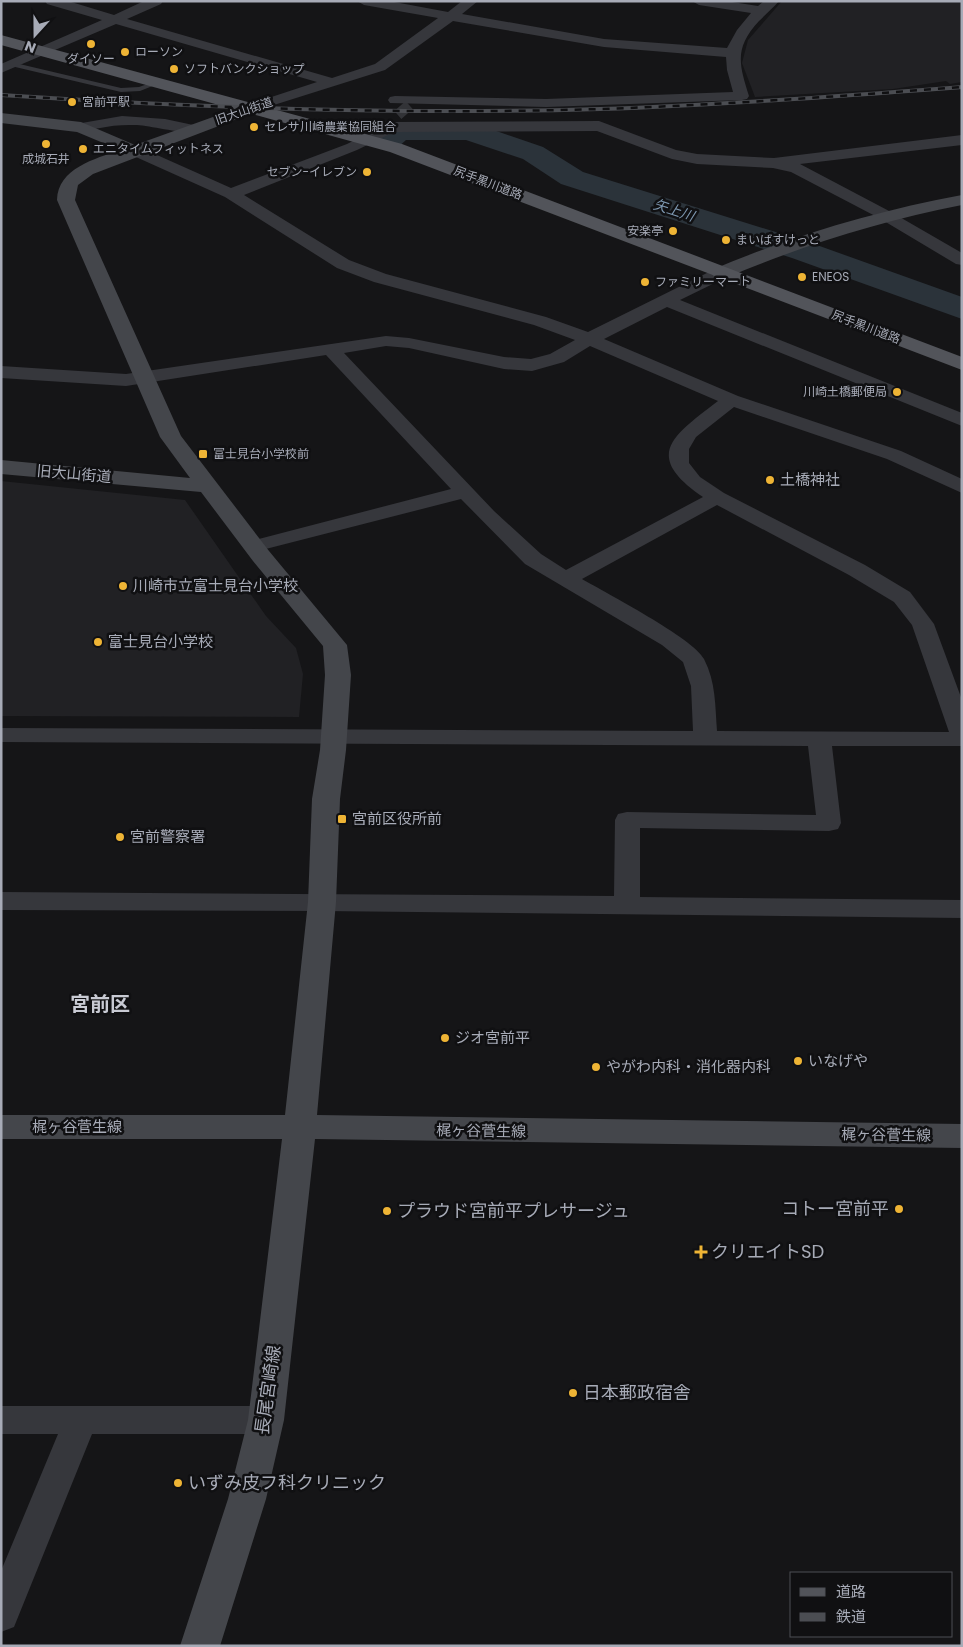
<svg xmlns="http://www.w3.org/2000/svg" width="963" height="1647" font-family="Poppins,'Noto Sans JP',sans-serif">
<rect width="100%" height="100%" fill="#151517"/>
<path fill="#212124" d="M782,1H962V82L950,84L946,81L893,89L755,97L742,63L748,40Z
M1,481L185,500L266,616L296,648L303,674L299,717L1,716Z"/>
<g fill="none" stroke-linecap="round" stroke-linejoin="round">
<path fill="#2b333a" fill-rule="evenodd" d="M398,122H469L479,125L543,147L583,172L814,244L962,297V319L792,258L561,184L523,159L466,140H406C397,149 391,150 379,147L374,141C381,131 386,125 398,122Z"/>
<path stroke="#323337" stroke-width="15" stroke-dasharray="15 8" stroke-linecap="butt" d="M400,106L407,114"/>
<path fill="#36373c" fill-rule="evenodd" d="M11,62L121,88L139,87L156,81L160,83L140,91L121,92L11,66Z"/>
<path fill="#36373c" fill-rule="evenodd" d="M45,1H68L114,15L144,1H163L161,4L127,19L332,78L375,64L438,18L364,5L357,1H389L448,12L462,1H478L462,14L604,39L727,48L737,30L751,13L699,5L692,1H726L758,6L764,1H779C773,8 766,14 759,21C734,48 739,64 749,96L747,99L742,100L546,107L390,103L388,100L390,97L395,96L546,99L733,92L727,70L726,57L604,47L453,21L385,70L252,112L247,111L245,108L247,105L317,82L116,24L1,73V64L102,20L47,4Z
M122,116L165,119L198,126L201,129L198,132C188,135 152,126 137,125C127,125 116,125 106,127C96,128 85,133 76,130L73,127L76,124Z
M599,121L676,150L697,154L774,158L962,135V145L800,164L891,212L962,253V265L956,264L879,218L791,172L773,168L697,164L672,159L597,131L394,132L357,150L244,195L349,260L386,274L546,317L588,332L715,269L721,268L727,269L730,273L727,277L680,300L962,413V426L667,307L604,339L738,396L901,451L962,479V493L887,459L734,407L696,437L689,449V463L700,477L724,493L865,565L910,592L934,624L962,700V746H832L841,823L838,829L829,831L640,828V897L962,900V918L322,911L1,910V892L614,896L615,820L618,814L627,812L816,815L808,746L1,742V728L693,731L691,686L683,662L662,645L525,564L461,499L254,552L247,550L243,546L247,542L451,489L326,355L126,386L1,378V366L126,374L386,336L409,338L504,357L531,359L550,354L575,340L534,325L374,282L337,268L225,197L127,153L125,150L127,147H139L231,188L347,144L391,122ZM386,346L409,348L504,369L532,371L564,362L590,346L718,401C674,435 641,455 703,497L566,570L541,554L494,511L344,353ZM717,505L849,575L894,602L912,625L949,732L717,731C715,706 716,682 704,659C693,638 606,593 582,579Z
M1,1406H266L278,1410L283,1420L278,1430L266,1434H92L14,1627L1,1632V1571L58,1434H1Z"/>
<path fill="#44464b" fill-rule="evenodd" d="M252,103L258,105L260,108L258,111L93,174L78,185L75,200L181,436L269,551L347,645L351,675L346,750L340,799L336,902L317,1115L962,1124V1148L315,1139L284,1420L266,1499L220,1646H180L228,1499L248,1420L282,1139H1V1115H285L308,902L312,799L320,750L325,675L323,646L253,561L201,492L1,474V460L190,478L160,437L57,200C58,168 95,159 120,150L77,132L1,123V113L81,122L135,145Z
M962,195V205C881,221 804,245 728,277L721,279L714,277L711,273L714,269C795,235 876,211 962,195Z"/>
<path fill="#52545a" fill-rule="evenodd" d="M1,35L402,144L962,357V370L390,152L1,45Z"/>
<g stroke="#4b4d52" stroke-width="4">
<path id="rail" d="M1,95C200,108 400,115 600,109C721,105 841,96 962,87"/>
</g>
<use href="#rail" stroke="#101012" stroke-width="2.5" stroke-dasharray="7" stroke-linecap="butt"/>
</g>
<g fill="#eeb435" stroke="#101012" stroke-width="2">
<circle cx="91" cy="44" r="5"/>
<circle cx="125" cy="52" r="5"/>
<circle cx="174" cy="69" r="5"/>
<circle cx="72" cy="102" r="5"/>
<circle cx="254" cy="127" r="5"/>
<circle cx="46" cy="144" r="5"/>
<circle cx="83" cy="149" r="5"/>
<circle cx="367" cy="172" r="5"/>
<circle cx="673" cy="231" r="5"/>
<circle cx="726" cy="240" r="5"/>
<circle cx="802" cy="277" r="5"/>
<circle cx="645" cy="282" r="5"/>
<circle cx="897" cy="392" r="5"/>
<rect x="198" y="449" width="10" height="10" rx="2.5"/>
<circle cx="770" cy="480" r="5"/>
<circle cx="123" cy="586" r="5"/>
<circle cx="98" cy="642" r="5"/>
<rect x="337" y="814" width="10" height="10" rx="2.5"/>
<circle cx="120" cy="837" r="5"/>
<circle cx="445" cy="1038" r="5"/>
<circle cx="798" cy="1061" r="5"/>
<circle cx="596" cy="1067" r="5"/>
<circle cx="899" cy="1209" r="5"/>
<circle cx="387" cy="1211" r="5"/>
<path d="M698.5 1244.5h5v5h5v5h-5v5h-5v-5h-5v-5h5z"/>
<circle cx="573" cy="1393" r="5"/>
<circle cx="178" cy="1483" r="5"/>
</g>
<g text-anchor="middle" stroke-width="5" stroke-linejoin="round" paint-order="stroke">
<g font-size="12" fill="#a7abb7" stroke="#101012" text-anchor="start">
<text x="135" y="56">ローソン</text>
<text x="91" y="63" text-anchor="middle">ダイソー</text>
<text x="184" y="73">ソフトバンクショップ</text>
<text x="82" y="106">宮前平駅</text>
<text x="264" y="131">セレサ川崎農業協同組合</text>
<text x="93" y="153">エニタイムフィットネス</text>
<text x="46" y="163" text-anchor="middle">成城石井</text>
<text x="357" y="176" text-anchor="end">セブン-イレブン</text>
<text x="663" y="235" text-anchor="end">安楽亭</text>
<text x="736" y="244">まいばすけっと</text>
<text x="812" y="281">ENEOS</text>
<text x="655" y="286">ファミリーマート</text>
<text x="887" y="396" text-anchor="end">川崎土橋郵便局</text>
<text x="213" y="458">富士見台小学校前</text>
</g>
<g font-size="12" fill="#a7abb7" stroke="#101012">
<text transform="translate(244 111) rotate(-19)" y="4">旧大山街道</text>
<text transform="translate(488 183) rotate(21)" y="4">尻手黒川道路</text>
<text transform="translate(866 327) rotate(21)" y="4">尻手黒川道路</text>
</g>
<g font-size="14" font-style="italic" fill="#7e98b1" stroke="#101012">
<text transform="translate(674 210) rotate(18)" y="5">矢上川</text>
</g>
<g font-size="15" fill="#a7abb7" stroke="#101012">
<text transform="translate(74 474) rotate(5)" y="5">旧大山街道</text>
<text x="77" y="1132">梶ヶ谷菅生線</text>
<text transform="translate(481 1131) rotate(1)" y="5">梶ヶ谷菅生線</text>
<text transform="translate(886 1135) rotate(1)" y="5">梶ヶ谷菅生線</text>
</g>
<g font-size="15" fill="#a7abb7" stroke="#101012" text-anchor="start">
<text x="780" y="485">土橋神社</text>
<text x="133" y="591">川崎市立富士見台小学校</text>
<text x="108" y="647">富士見台小学校</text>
<text x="352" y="824">宮前区役所前</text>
<text x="130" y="842">宮前警察署</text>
<text x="455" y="1043">ジオ宮前平</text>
<text x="808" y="1066">いなげや</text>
<text x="606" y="1072">やがわ内科・消化器内科</text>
</g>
<g font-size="18" fill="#a7abb7" stroke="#101012" text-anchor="start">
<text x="889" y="1215" text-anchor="end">コトー宮前平</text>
<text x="397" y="1217">プラウド宮前平プレサージュ</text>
<text x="711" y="1258">クリエイトSD</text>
<text x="583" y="1399">日本郵政宿舎</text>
<text x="188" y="1489">いずみ皮フ科クリニック</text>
</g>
<g font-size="18" fill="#a7abb7" stroke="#101012">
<text transform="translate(268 1390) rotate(-82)" y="6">長尾宮崎線</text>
</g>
<g font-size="20" font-weight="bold" fill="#c8cad3" stroke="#101012">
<text x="100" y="1011">宮前区</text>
</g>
</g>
<rect width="963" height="1647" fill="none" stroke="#a7abb7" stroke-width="5"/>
<rect x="790" y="1572" width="162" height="65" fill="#101012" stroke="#4c4e54"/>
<rect x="800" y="1588" width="25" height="8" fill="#52545a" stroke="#4c4e54"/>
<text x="836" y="1597" font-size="15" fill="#a7abb7">道路</text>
<rect x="800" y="1613" width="25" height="8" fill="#4b4d52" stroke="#4c4e54"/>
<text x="836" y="1622" font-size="15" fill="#a7abb7">鉄道</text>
<g transform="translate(35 35) rotate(201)" stroke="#101012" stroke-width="4" paint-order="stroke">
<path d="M0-4L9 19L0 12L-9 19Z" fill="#a7abb7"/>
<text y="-8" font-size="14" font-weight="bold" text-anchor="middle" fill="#a7abb7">N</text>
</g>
</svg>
